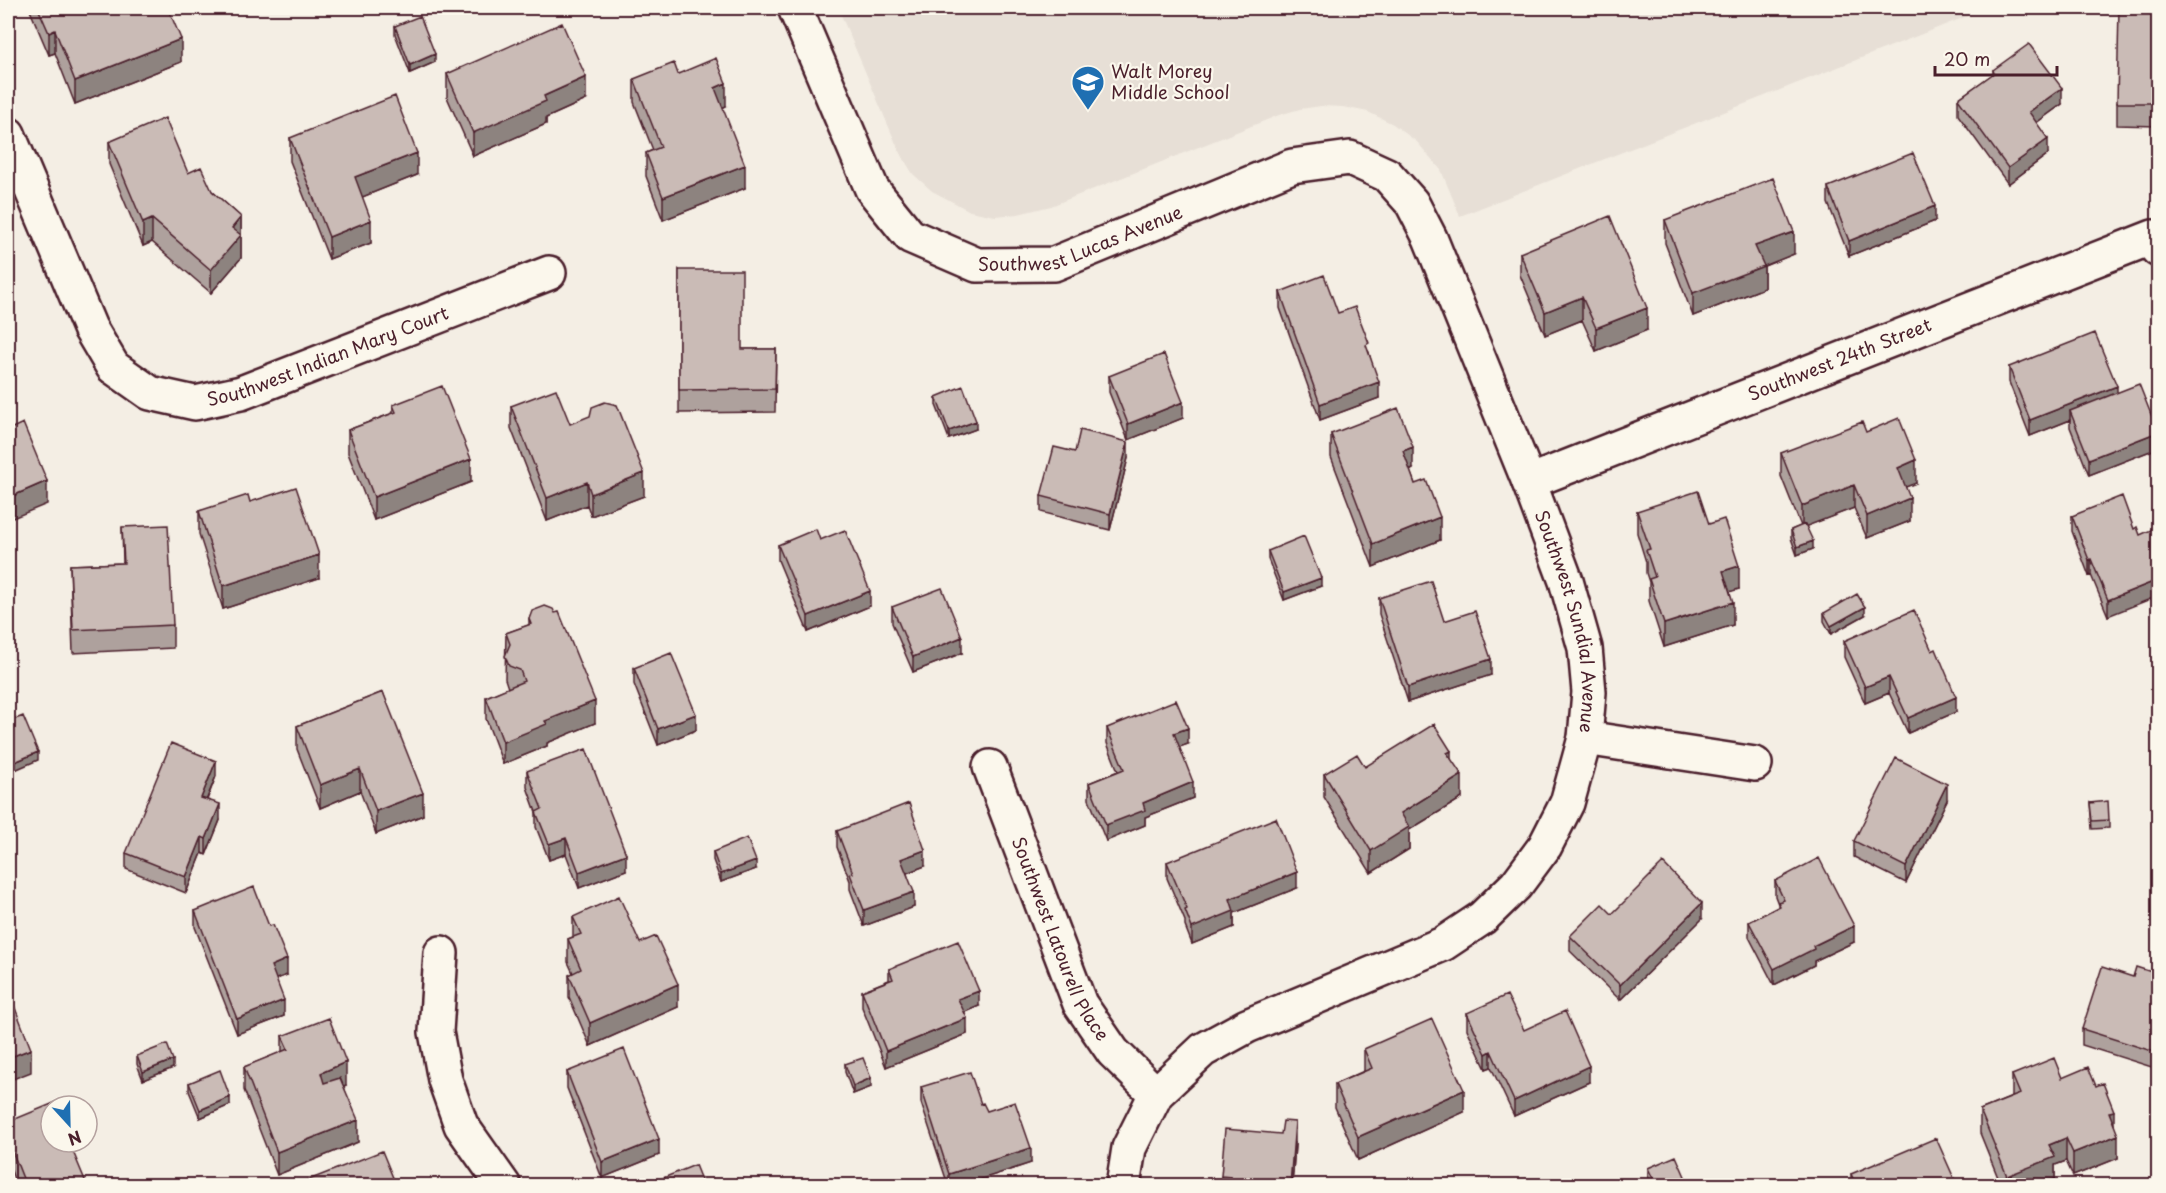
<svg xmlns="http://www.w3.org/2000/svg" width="2166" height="1193" font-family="'Playpen Sans',sans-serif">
<rect width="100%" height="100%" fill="#f4eee4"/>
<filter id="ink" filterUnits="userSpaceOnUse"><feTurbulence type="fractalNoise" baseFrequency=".0167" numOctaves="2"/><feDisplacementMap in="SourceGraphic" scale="12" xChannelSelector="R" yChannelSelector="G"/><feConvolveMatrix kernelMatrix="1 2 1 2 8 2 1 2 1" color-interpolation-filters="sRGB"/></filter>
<g filter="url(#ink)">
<path fill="#e7dfd6" d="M838,8H1988L1460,216L1441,170L1417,142L1393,124L1368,112L1343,107L1321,106L1300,109L1279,115L1051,206L1018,214L995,216L970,211L932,191L913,174L900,153Z"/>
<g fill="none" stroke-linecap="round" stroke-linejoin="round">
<g stroke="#4a1f2b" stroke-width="38">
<g id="minor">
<path id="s1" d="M795,8L872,189L910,236L977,265L1054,264L1292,166L1350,158L1387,175L1412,203L1430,238L1529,482L1566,581L1585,648L1589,692L1585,738L1567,803L1545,846L1516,885L1482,918L1443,944L1247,1026L1203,1050L1156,1094L1129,1148L1123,1186"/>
<path id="s2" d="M8,134L90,328L113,367L150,393L195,403L241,393L549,273"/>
<path id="s3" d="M1529,482L2153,237L2158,250"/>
<path d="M1585,738L1755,764"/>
<path id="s4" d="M990,767L1080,1004L1113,1052L1156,1094"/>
<path d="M441,953L436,1032L445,1080L461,1125L504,1186"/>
</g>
</g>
<use href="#minor" stroke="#fbf7ec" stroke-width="33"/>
</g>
<path fill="#aea19d" stroke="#4a1f2b" stroke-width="1.5" d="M29,8H168L181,62L75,104L55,53L49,55Z
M2158,8V126L2117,125V103Z
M395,26L435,62L410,73L395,34Z
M1993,70L2062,104L2036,123L2048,154L2008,184L1958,115V99L1993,74Z
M447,74L586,100L546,118V124L473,156L447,97Z
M678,74L726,106L722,108L745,188L663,220L646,176V153L653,150L634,102V79Z
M290,138L417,175L362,197L371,243L329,259L290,161Z
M109,142L188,173L212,191L241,217V258L211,293L152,242L143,246L109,164Z
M1828,187L1935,221L1849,256L1828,203Z
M1665,220L1794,254L1764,266V288L1693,316L1665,243Z
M1520,253L1647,330L1596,351L1582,320L1545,335L1520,275Z
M679,270L742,349H776L775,412L679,413Z
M1280,292L1338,313L1369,352L1379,398L1320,420L1280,308Z
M2009,367L2117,393L2158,448L2089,475L2070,427V420L2030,436L2009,382Z
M1109,376L1183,418L1128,440L1109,392Z
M936,397L976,429L949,439L936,405Z
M393,405L471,482L374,520L348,453V430L393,413Z
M511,406L570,424L644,496L591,516L587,505L547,521L511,428Z
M1866,432L1916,483L1905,487L1910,521L1867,538L1854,508L1806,526L1813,549L1797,555L1791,538V530L1801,526L1781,476V453Z
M1331,434L1413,469L1410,471L1415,484L1440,540L1373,567L1331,457Z
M1075,452L1128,458L1110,530L1041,512V496Z
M250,502L319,578L223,609L199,534V511Z
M1637,511L1709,524L1739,589L1730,591L1733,625L1664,647L1649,601V582L1646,573V562L1637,533Z
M2072,516L2134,529L2140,535L2108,616L2091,575L2089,576L2072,531Z
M122,527L173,625V648L73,653L70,565L123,563Z
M820,540L870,606L808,632L778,560V545Z
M1268,551L1321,586L1284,600L1268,559Z
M1379,598L1444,621L1491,675L1408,702L1379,614Z
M892,607L962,653L913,672L892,623Z
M1824,613L1865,615L1831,634L1824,621Z
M529,619L595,723L547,743V746L503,764L486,719V697L508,688L505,679L506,633L529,625Z
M1844,641L1956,712L1908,733L1889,693L1865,703L1844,657Z
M634,668L696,730L658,745L634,684Z
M383,692L423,815L376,834L360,791L320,808L297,749V726Z
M1107,728L1188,744L1179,747L1193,798L1145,817V825L1106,841L1089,799V783L1118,771L1107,743Z
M1451,759L1462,798L1409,830V849L1371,873L1324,797V774L1365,767Z
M527,771L626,870L579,888L566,854L549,860L536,827V812L527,787Z
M216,776L207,800L220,820L206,855L202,853L186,893L126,869V853Z
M1947,800L1906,883L1854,857V841Z
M2090,803L2109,820V828L2092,829Z
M837,831L925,866L907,873L914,907L864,926L850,889V881L837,847Z
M713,852L756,869L721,882L713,860Z
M1167,862L1297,888L1234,913V927L1192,944L1185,926V921L1167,878Z
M1775,881L1854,942L1814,961V965L1774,985L1749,937V922L1778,907V904L1775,896Z
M195,911L287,975L276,979L284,1016L237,1034L195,927Z
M1612,914L1702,919L1620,1000L1570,951V936Z
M573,917L640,943L678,1007L590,1046L569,997V975L573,973L568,962V939L573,937Z
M889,969L979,1006L964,1012L967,1034L886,1067L862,1007V991L889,980Z
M2158,974V1069L2082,1045V1029L2133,977Z
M1467,1013L1524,1030L1589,1082L1514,1116L1491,1067L1486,1069L1467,1029Z
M282,1036L346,1085L344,1086L358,1142L277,1175L244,1090V1067L282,1052Z
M1364,1049L1464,1112L1358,1160L1335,1107V1084L1364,1071Z
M137,1056L173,1068L143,1080L137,1064Z
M845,1064L871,1087L853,1094L845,1072Z
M567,1072L659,1155L602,1178L567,1088Z
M2012,1075L2062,1078L2096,1086L2114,1125L2118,1158L2073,1176L2066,1161L2055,1165V1179L2039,1185H2001L1980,1133V1110L2012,1097Z
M189,1083L230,1105L200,1118L189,1091Z
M921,1087L981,1104L1031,1163L963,1185H948L921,1103Z
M8,1122L87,1185L16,1184L8,1163Z
M1295,1145L1292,1185H1221V1176Z
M1648,1168L1687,1185H1652L1648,1176Z
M1851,1174L1957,1185H1851Z"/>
<path fill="#8d837f" stroke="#4a1f2b" stroke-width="1.5" d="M55,30V53L49,55V33Z
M181,39V62L75,104V81Z
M435,54V62L410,73V65Z
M586,77V100L546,118V124L473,156V133L544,96Z
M726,83V106L715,111V88Z
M2062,88V104L2029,128V112Z
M2048,139V154L2008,184V168Z
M417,153V175L355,200V177Z
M745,165V188L663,220V197Z
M1935,206V221L1849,256V241Z
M241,217V258L211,293V270L232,228Z
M152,219V242L143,246V223Z
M371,220V243L329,259V237Z
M1794,232V254L1764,266V288L1693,316V293L1755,246Z
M1582,297V320L1545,335V312Z
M1647,308V330L1596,351V328Z
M1379,382V398L1320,420V404Z
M2117,386V402L2070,411V420L2030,436V420Z
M1183,402V418L1128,440V424Z
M976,421V429L949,439V431Z
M2158,432V448L2089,475V459Z
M1128,442V458L1110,530V514Z
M1413,447V469L1403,474V451Z
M471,459V482L374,520V497Z
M1916,460V483L1898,490V468Z
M644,473V496L591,516V494Z
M47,481V504L8,520V498Z
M587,482V505L547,521V498Z
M1854,485V508L1802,528V506Z
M1910,498V521L1867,538V516Z
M1440,517V540L1373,567V544Z
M1813,541V549L1797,555V547Z
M319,555V578L223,609V586Z
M2091,559V575L2089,576V560Z
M1739,566V589L1723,594V571Z
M1321,578V586L1284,600V592Z
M2158,580V596L2108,616V600Z
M870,591V606L808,632V616Z
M1733,602V625L1664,647V624Z
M1865,607V615L1831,634V626Z
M962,637V653L913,672V657Z
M1491,659V675L1408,702V687Z
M1889,677V693L1865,703V687Z
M1956,697V712L1908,733V718Z
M595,701V723L547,743V746L503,764V742L545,721Z
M696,714V730L658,745V729Z
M1188,728V744L1174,749V733Z
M1451,751V773L1447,753Z
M38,752V760L8,773V765Z
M216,761V776L201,813V798Z
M360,769V791L320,808V785Z
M1462,775V798L1409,830V849L1371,873V851L1401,813Z
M1193,782V798L1145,817V825L1106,841V825L1143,803Z
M1947,784V800L1906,883V867Z
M423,793V815L376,834V811Z
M220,804V820L206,855V839Z
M202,837V853L186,893V877Z
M566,838V854L549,860V844Z
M925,850V866L901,875V859Z
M626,854V870L579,888V872Z
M756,861V869L721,882V874Z
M1297,872V888L1234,913V927L1192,944V928L1230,899Z
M914,892V907L864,926V910Z
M1702,903V919L1620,1000V985Z
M1854,926V942L1814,961V965L1774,985V969L1813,946Z
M287,959V975L271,981V966Z
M678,984V1007L590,1046V1023Z
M979,991V1006L958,1015V999Z
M284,1000V1016L237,1034V1019Z
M967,1018V1034L886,1067V1051Z
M31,1049V1072L8,1081V1058Z
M1491,1051V1067L1486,1069V1054Z
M173,1060V1068L143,1080V1072Z
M346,1062V1085L321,1096V1073Z
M1589,1066V1082L1514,1116V1101Z
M871,1078V1087L853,1094V1086Z
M1464,1090V1112L1358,1160V1137Z
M230,1097V1105L200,1118V1110Z
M2114,1111V1133L2109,1112Z
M358,1120V1142L277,1175V1152Z
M1295,1122V1145L1292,1185H1290Z
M2118,1135V1158L2073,1176V1153Z
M2066,1138V1161L2055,1165V1179L2039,1185H2007V1176L2049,1145Z
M659,1139V1155L602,1178V1162Z
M1031,1148V1163L963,1185H949V1174Z
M1687,1181V1185H1674Z"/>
<path fill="#cabbb6" stroke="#4a1f2b" stroke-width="1.5" d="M38,8H168L181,39L75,81L55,30L49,33Z
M2119,8H2158V103H2117Z
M420,16L435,54L410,65L395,26Z
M562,23L586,77L544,96L546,101L473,133L447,74Z
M2029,44L2062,88L2029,112L2048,139L2008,168L1958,99L1994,73L1993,70Z
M716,58L726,83L715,88L745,165L663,197L646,153L661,147L634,79L674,63L678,74Z
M395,96L417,153L355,177L371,220L329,237L290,138Z
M165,118L188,173L201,167L212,191L241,217L232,228L241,235L211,270L152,219L143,223L109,142Z
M1913,153L1935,206L1849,241L1828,187Z
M1773,178L1794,232L1755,246L1764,266L1693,293L1665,220Z
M1610,216L1647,308L1596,328L1582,297L1545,312L1520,253Z
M679,270H742V349H776L775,389L679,390Z
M1324,275L1338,313L1355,307L1369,343L1366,345L1379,382L1320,404L1280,292Z
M2095,333L2117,386L2030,420L2009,367Z
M1164,354L1183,402L1128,424L1109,376Z
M2139,384L2158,432L2089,459L2070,411Z
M442,386L471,459L374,497L348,430L396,412L393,405Z
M963,386L976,421L949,431L936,397Z
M556,389L570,424L590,416L592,407L605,402L617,405L644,473L591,494L587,482L547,498L511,406Z
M1398,408L1413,447L1403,451L1415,484L1426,480L1440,517L1373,544L1331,434Z
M1899,418L1916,460L1898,468L1910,498L1867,516L1854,485L1802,506L1781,453L1862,422L1866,432Z
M23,423L47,481L8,498V430Z
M1080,430L1128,442L1110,514L1041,496L1054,447L1075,452Z
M296,487L319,555L223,586L199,511L248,495L250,502Z
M1698,491L1709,524L1724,519L1739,566L1723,571L1733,602L1664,624L1649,579L1655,577L1646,550L1650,549L1637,511Z
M2122,496L2134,529L2137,527L2140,535L2158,527V580L2108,600L2091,559L2089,560L2072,516Z
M1805,524L1813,541L1797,547L1791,530Z
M168,525L173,625L73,630L70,565L124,563L122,527Z
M816,529L820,540L845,530L870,591L808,616L778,545Z
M1304,536L1321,578L1284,592L1268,551Z
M1431,581L1444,621L1475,611L1491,659L1408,687L1379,598Z
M942,588L962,637L913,657L892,607Z
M1857,594L1865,607L1831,626L1824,613Z
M545,606L553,609L555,613L559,612L595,701L545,721L547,724L503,742L486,697L524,681L520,670L509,666L505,656L510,644L506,633L531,624L529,619L532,611Z
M1914,610L1932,651L1936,649L1956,697L1908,718L1889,677L1865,687L1844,641Z
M671,653L696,714L658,729L634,668Z
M383,692L423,793L376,811L360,769L320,785L297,726Z
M1176,700L1188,728L1174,733L1193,782L1143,803L1145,810L1106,825L1089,783L1124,769L1107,728Z
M23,716L38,752L8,765V722Z
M1434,724L1451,751L1447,753L1462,775L1401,813L1409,827L1371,851L1324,774L1357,754L1365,767Z
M171,743L216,761L201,798L220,804L206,839L202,837L186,877L126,853Z
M586,749L626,854L579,872L566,838L549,844L536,812L542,809L527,771Z
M1896,758L1947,784L1906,867L1854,841Z
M2108,801L2109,820L2092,821L2090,803Z
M909,803L925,850L901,859L914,892L864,910L850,874L853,873L837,831Z
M1276,818L1297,872L1230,899L1234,911L1192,928L1185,910L1187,909L1167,862Z
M747,838L756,861L721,874L713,852Z
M1819,858L1854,926L1813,946L1814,949L1774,969L1749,922L1780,906L1778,902L1784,900L1775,881Z
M1663,863L1702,903L1620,985L1570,936L1602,904L1612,914Z
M254,887L269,926L273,925L287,959L271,966L284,1000L237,1019L195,911Z
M619,896L640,943L656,936L678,984L590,1023L569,975L581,969L568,939L581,934L573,917Z
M958,941L979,991L958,999L967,1018L886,1051L862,991L893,979L889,969Z
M2102,967L2133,977L2136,967L2158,974V1053L2082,1029Z
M8,990L31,1049L8,1058Z
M1507,995L1524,1030L1565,1011L1589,1066L1514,1101L1491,1051L1486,1054L1467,1013Z
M329,1018L346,1062L321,1073L324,1083L340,1078L358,1120L277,1152L244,1067L288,1049L282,1036Z
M1432,1019L1464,1090L1358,1137L1335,1084L1372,1068L1364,1049Z
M167,1044L173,1060L143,1072L137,1056Z
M624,1049L659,1139L602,1162L567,1072Z
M863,1058L871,1078L853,1086L845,1064Z
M2054,1058L2062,1078L2088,1067L2096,1086L2103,1083L2114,1111L2109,1112L2118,1135L2073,1153L2066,1138L2049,1145L2055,1157L2007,1176L1980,1110L2020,1094L2012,1075Z
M220,1070L230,1097L200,1110L189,1083Z
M970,1072L981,1104L983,1103L987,1111L1015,1102L1031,1148L949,1174L921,1087Z
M54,1103L55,1106H51V1142H69L87,1185H12L24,1181L8,1140V1122Z
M1283,1121L1295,1122L1290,1185H1230L1231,1177L1221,1176L1225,1129L1281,1134Z
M1936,1138L1957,1185H1856L1851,1174Z
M382,1151L396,1185H296Z
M1676,1156L1687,1181L1674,1185H1656L1648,1168Z
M695,1165L703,1185H646Z
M727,1180L729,1185H712Z"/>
</g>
<defs>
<g id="school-pin" transform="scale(1.725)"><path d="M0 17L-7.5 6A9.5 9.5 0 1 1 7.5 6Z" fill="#1f6fb2" stroke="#fbf7ec"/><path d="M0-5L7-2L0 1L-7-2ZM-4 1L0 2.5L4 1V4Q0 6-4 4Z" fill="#fff"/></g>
</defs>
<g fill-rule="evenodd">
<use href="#school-pin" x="1088" y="82"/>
</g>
<g text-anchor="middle" stroke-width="4.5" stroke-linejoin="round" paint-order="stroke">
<g font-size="18" fill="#4a1f2b" stroke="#fbf7ec" text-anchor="start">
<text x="1111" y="78">Walt Morey<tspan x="1111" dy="21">Middle School</tspan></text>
</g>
<g font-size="18" fill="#4a1f2b" stroke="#fbf7ec">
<text dy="6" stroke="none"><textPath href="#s1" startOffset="438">Southwest Lucas Avenue</textPath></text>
<text dy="6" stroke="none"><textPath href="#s2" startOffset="488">Southwest Indian Mary Court</textPath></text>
<text dy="6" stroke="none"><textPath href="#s3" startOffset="334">Southwest 24th Street</textPath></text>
<text dy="6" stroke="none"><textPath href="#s1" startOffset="1250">Southwest Sundial Avenue</textPath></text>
<text dy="6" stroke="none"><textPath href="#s4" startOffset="186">Southwest Latourell Place</textPath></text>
</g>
</g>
<rect width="2166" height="1193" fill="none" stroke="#fbf7ec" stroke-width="30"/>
<rect x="15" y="15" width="2136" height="1163" fill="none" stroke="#4a1f2b" stroke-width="2" filter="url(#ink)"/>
<g transform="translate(69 1124) rotate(158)"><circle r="28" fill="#fbf7ec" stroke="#b4a19f" stroke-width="1.5"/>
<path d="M0-4.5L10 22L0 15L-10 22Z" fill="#1f6fb2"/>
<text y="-9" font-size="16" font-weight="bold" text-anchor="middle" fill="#4a1f2b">N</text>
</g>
<path d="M1935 66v9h122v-9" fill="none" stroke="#4a1f2b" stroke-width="3"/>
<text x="1944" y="66" font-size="18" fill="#4a1f2b" stroke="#fbf7ec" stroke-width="4.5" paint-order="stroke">20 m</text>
</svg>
